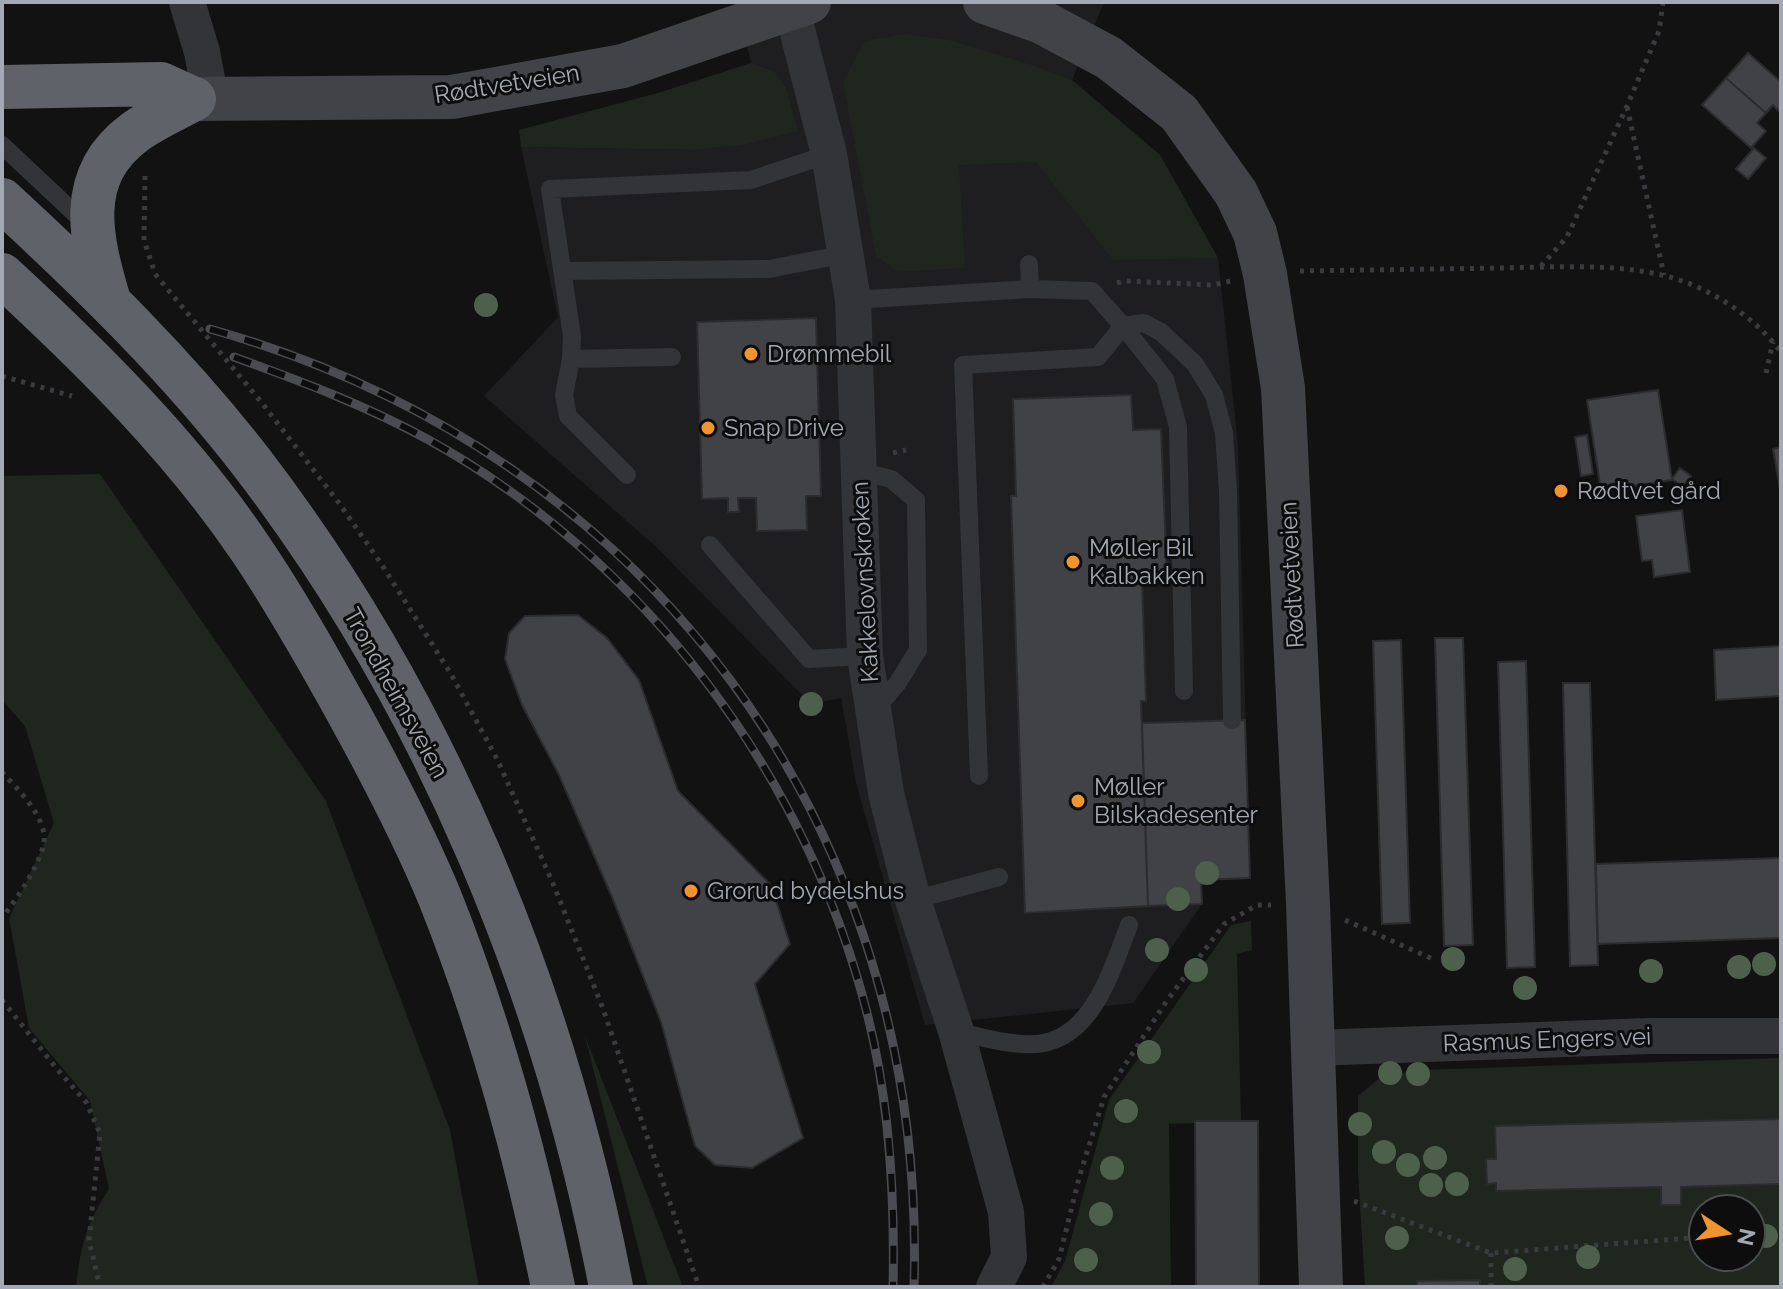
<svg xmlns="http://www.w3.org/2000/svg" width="1783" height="1289" font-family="Raleway,sans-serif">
<rect width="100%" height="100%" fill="#121213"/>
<path fill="#1e1e20" d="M737,2H1104L1072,80L1160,155L1218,258L1238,444L1250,878L1201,880L1202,904L1133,1003L925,1025L856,783L841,698L811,704L653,544L484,396L558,317L521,147L693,150L774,71L751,63Z"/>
<path fill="#1e261e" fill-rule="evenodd" d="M904,34L949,40L1035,66L1072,80L1160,155L1218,258L1113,260L1036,162L959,165L965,268L898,272L876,256L843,82L865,41Z
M751,63L774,71L786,88L798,131L747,144L693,150L521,147L519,130L661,92Z
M100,474L326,801L450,1130L479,1287H76C80,1247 87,1222 109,1189L90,1101L29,1028L9,918L54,823L25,726L2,700V476Z
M1251,921L1252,950L1237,954L1241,1121L1169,1124L1171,1287H1051L1065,1261L1109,1100L1231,925Z
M585,1036L683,1287H648Z
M1781,1058V1287H1365L1358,1172V1096L1382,1076L1419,1070ZM1703,1209H1751V1257H1703Z"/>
<path fill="#414246" stroke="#2c2c2f" stroke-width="2" d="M1748,53L1781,82V113L1773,105L1766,113L1726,78Z
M1726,78L1766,113L1757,123L1766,131L1751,148L1702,105Z
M1754,148L1766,158L1748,179L1736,169Z
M816,318L821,496H806L807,530L757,531L756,498H738L739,512H728V498L702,499L697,322Z
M1658,390L1672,480L1601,491L1587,400Z
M1131,395L1133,430L1161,429L1167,579L1142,580L1146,701H1141L1148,906L1025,913L1011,496H1016L1013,399Z
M1587,435L1593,474L1581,476L1575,437Z
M1781,447V495L1773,449Z
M1680,468L1691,476L1683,487L1672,479Z
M1682,510L1690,572L1654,577L1652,560L1642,561L1636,516Z
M578,615L607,638L639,680L678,791L771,885L790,944L755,984L803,1138L752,1168L715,1165L695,1146L661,1022L612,897L559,775L522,705L505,659L509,633L525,616Z
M1435,638H1463L1473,945L1444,946Z
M1401,640L1410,923L1382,924L1373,641Z
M1781,646V696L1716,700L1714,650Z
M1526,661L1535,967L1507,968L1498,662Z
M1563,683H1590L1598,965L1570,966Z
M1245,720L1250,878L1201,880L1202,904L1148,906L1142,723Z
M1781,858V938L1598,944L1596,864Z
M1781,1119V1184L1681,1187V1205H1661V1187L1496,1191V1183L1487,1184L1486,1159H1496L1495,1126Z
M1195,1121H1258L1259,1287H1196Z
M1480,1280V1287H1417V1281Z"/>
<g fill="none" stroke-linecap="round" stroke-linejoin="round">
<path stroke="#393b3f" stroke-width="5" stroke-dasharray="4 6" stroke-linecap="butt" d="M1627,107L1664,275
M145,176L144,240L155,274L262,403L339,503L382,565L451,674L497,759L552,881L602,1006L699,1287
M1541,266L1567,237L1627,106L1659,31L1663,2
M1300,271C1367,270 1434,269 1501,268C1555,267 1613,263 1666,276C1709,287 1754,316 1781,352
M1117,283L1125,281L1213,285L1231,281
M1766,373L1773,342
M2,376L72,396
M893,453L906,450
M2,772C17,789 41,811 44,835C47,856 15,901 2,918
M1345,920L1435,960
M2,1000L57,1069L86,1102L100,1133L89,1240L100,1287
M1354,1201L1491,1253L1703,1237
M1751,1233L1781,1231
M1491,1253V1287
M1043,1287L1059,1259L1079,1178L1104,1097L1166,1002L1224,924L1257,905H1271"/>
<path stroke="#333438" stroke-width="18" d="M2,145L87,225
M1029,264L1030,289
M563,271L769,269L846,254
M853,300L1030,289L1092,291L1123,326L1165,379L1178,427L1184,691
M571,359L672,357
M859,471L891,479L916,500L918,650L897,684L873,712
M627,475L568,416L564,395L571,359L572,336L550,189L751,180L829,154
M710,545L809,659L865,656
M979,776L963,365L1098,357L1123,326L1144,323L1161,332L1195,364L1214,395L1224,433L1228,492L1232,720
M913,900L999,877
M956,1031C977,1036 1000,1043 1023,1044C1089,1050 1110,975 1129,925"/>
<path stroke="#333438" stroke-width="36" d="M187,2L202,52L211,100
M790,2L829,154L853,300L865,656L886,793L913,900L956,1031L1006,1212L1009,1257L994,1287
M1313,1048L1649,1036H1781"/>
<path stroke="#414348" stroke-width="44" d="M985,2L1042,22L1109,58L1179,113L1236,193L1255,233L1265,274L1283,388L1308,904L1321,1287
M194,99L452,97L623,66L809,2"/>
<path stroke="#5f6369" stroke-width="44" d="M2,87L161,84L194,99
M2,200C91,282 178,367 252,463C436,703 554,991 611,1287
M2,275C92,358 181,446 250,548C286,601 318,658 349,714C382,774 414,835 440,898C490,1023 526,1155 553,1287
M109,301C91,239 74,177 135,132C153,119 174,110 194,99"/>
<g stroke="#4a4c51" stroke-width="9">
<path id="rail" d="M210,329C650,452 928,830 914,1287
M234,357C300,381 365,405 427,439C645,559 808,776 868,1017C890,1105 895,1197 893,1287"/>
</g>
<use href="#rail" stroke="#0d0d0e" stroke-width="6" stroke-dasharray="18" stroke-linecap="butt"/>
</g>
<g fill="#4d604c">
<circle cx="486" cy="305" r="12"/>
<circle cx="811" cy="704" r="12"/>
<circle cx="1207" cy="873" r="12"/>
<circle cx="1178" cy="899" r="12"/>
<circle cx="1157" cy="950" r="12"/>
<circle cx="1453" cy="959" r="12"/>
<circle cx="1764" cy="964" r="12"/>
<circle cx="1739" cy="967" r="12"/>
<circle cx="1196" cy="970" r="12"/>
<circle cx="1651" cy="971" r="12"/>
<circle cx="1525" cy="988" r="12"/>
<circle cx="1149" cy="1052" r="12"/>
<circle cx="1390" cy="1073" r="12"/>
<circle cx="1418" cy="1074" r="12"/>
<circle cx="1126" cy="1111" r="12"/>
<circle cx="1360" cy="1124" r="12"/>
<circle cx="1384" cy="1152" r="12"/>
<circle cx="1435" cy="1158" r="12"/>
<circle cx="1408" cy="1165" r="12"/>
<circle cx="1112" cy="1168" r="12"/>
<circle cx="1457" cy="1184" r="12"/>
<circle cx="1431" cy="1185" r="12"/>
<circle cx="1101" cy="1214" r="12"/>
<circle cx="1766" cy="1236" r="12"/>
<circle cx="1397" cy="1238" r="12"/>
<circle cx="1588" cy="1257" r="12"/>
<circle cx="1086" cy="1260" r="12"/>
<circle cx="1515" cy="1269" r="12"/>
</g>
<g fill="#f0942d" stroke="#0d0d0e" stroke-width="3">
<circle cx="751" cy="354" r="8"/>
<circle cx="708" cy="428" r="8"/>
<circle cx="1561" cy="491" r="8"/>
<circle cx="1073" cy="562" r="8"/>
<circle cx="1078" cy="801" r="8"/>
<circle cx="691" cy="891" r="8"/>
</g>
<g text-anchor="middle" stroke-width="6" stroke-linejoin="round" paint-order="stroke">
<g font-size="24" fill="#a3aab4" stroke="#0d0d0e">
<text transform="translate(507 84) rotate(-9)" y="8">Rødtvetveien</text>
<text transform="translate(1292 575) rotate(-93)" y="8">Rødtvetveien</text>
<text transform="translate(865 582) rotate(-93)" y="8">Kakkelovnskroken</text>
<text transform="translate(396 693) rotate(61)" y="8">Trondheimsveien</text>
<text transform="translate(1547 1040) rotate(-2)" y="8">Rasmus Engers vei</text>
</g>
<g font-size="24" fill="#a3aab4" stroke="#0d0d0e" text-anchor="start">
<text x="767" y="362">Drømmebil</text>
<text x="724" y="436">Snap Drive</text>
<text x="1577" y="499">Rødtvet gård</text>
<text x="1089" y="556">Møller Bil<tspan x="1089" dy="28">Kalbakken</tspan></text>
<text x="1094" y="795">Møller<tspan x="1094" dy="28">Bilskadesenter</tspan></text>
<text x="707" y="899">Grorud bydelshus</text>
</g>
</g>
<rect width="1783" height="1289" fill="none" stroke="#a3aab4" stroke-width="8"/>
<g transform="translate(1727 1233) rotate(102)"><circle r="38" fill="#0d0d0e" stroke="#494c50" stroke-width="2"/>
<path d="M0-6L14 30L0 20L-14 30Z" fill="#f0942d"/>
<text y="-12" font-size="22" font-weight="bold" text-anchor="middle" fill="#a3aab4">N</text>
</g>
</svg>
